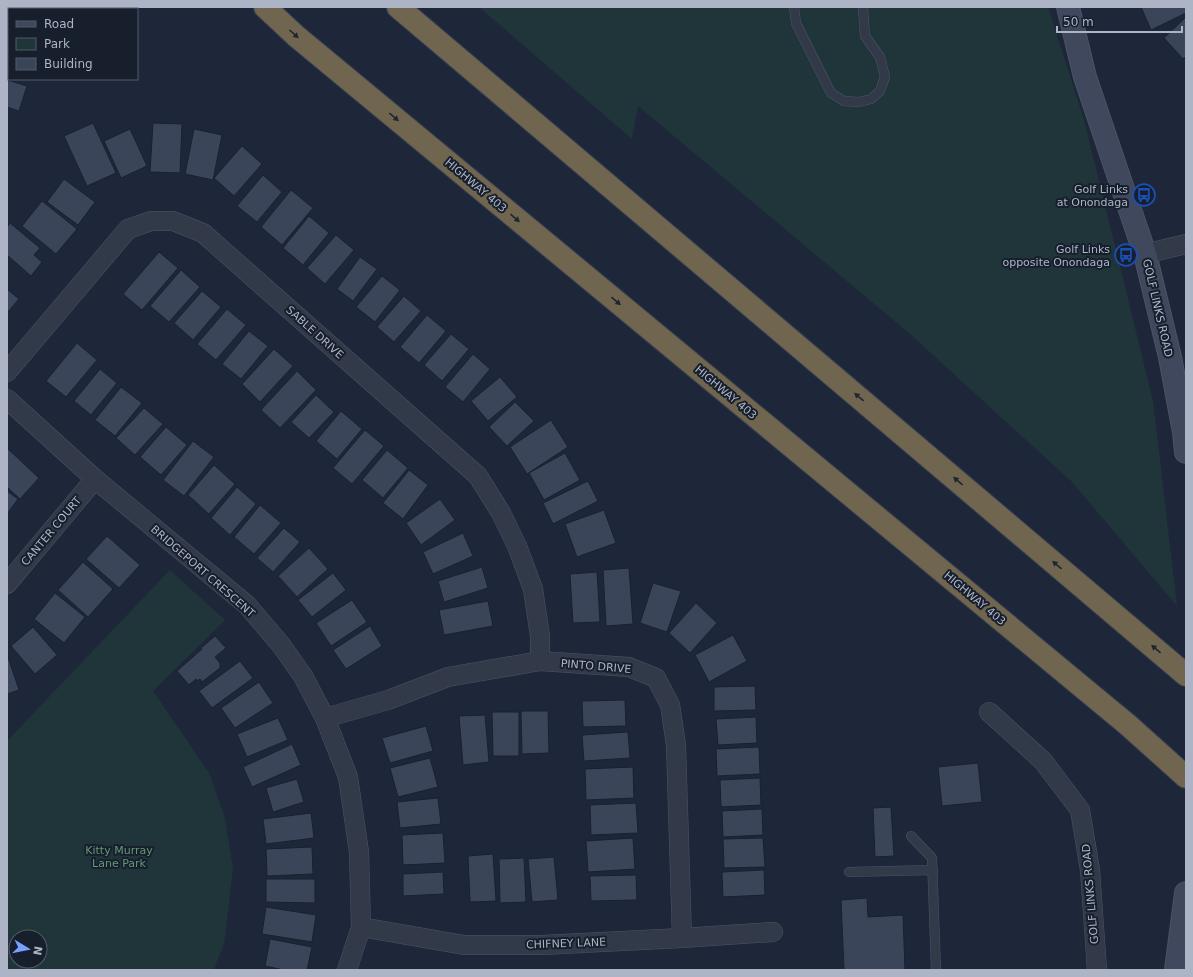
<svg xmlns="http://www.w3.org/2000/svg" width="1193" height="977" font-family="'DejaVu Sans',sans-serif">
<rect width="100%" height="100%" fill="#1e2739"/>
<path fill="#20353a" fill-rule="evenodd" d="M479,7H1048L1084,120L1153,401L1177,606L1072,482L909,333L638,106L632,139Z
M170,570L225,620L153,691L209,773L225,818L233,869L224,944L214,969L7,970V741ZM16,937H40V961H16Z"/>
<path fill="#3a4559" stroke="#192130" d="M7,7H23V9H9V30L7,31Z
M1141,7H1186V13L1151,30Z
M1186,17V56L1183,59L1164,38Z
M7,40H9V69H7Z
M7,80L27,86L19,111L7,107Z
M93,123L116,173L87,186L64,136Z
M153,123L182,124L180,173L150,172Z
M130,129L147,166L121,178L104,141Z
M194,129L222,135L213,180L185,174Z
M242,146L262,164L234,196L214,178Z
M263,175L282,192L257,222L237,206Z
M64,179L95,202L78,225L47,202Z
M291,190L313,208L282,245L261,227Z
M42,201L77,229L56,254L22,226Z
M309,216L329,233L303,265L283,248Z
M10,223L40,248L34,255L42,262L31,276L7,255V225L8,226Z
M336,235L354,250L325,284L307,268Z
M159,252L178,268L142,310L123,294Z
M360,257L377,269L353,301L337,289Z
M181,270L200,287L169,322L150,306Z
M382,276L400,290L375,322L356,307Z
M7,289L19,299L7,313Z
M202,291L221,307L193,340L174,323Z
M404,296L421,311L394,342L377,327Z
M227,309L246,325L216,360L197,344Z
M427,315L446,331L419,363L400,347Z
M249,331L268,346L241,379L222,364Z
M451,334L469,349L442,381L424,365Z
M77,343L97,360L66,397L46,381Z
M274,349L293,366L260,402L242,384Z
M473,354L490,369L463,402L445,387Z
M100,369L117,383L91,415L74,401Z
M297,371L316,390L280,428L261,410Z
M500,377L517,397L488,421L471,401Z
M121,387L142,403L115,436L95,420Z
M316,395L334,412L309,438L291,422Z
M515,402L534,421L507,446L489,427Z
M144,408L163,424L135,455L116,438Z
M341,411L362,429L337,459L316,441Z
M551,420L568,447L527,474L510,447Z
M166,427L187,445L161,475L140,457Z
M365,430L384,446L352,484L333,468Z
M193,441L214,457L184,496L163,480Z
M7,448L39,478L20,499L7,487Z
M387,450L408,468L383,498L362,480Z
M565,453L580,480L544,500L529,473Z
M214,465L235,484L209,514L188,495Z
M409,470L428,485L403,519L383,503Z
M588,481L598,501L553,524L543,503Z
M237,487L256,504L230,535L211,518Z
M7,491L18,499L7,514Z
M440,499L455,520L421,545L406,523Z
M260,505L281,523L254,554L234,537Z
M604,510L616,543L577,557L565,524Z
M284,528L300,542L273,572L257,558Z
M463,533L473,556L433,574L423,552Z
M107,536L140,565L119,588L86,559Z
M309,548L328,569L297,597L278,576Z
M83,562L113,589L88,617L58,590Z
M482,567L488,588L444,602L438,581Z
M629,568L633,624L606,626L603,570Z
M597,572L600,622L573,623L570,574Z
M333,573L346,590L312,617L298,600Z
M653,583L681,591L667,632L640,623Z
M55,593L85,617L64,643L34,619Z
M352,600L367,622L331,646L316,623Z
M488,601L493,626L444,635L439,610Z
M696,603L717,623L690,653L669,633Z
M370,626L382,646L346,669L333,650Z
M33,627L57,655L35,674L11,646Z
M733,635L747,661L709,682L695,655Z
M215,636L226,648L215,657L220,663V668L202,682L200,679L197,681L196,679L189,685L177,671L202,649L201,648Z
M7,654L19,690L7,694Z
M240,661L253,678L212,708L199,691Z
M259,682L273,703L235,728L221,708Z
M755,686L756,710L714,711V687Z
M625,700L626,726L583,727L582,701Z
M521,711H548L549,753L522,754Z
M492,712H519V756H493Z
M485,715L489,762L463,765L459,716Z
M756,717L757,743L718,745L716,719Z
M278,718L288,740L247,757L237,734Z
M426,726L433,751L390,763L382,738Z
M628,732L630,758L584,761L582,735Z
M292,744L301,765L252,787L243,767Z
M759,747L760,774L717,776L716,749Z
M430,758L438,787L398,797L390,768Z
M978,763L982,802L942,806L938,767Z
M633,767L634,798L586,800L585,769Z
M760,778L761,805L721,807L720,780Z
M297,779L304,802L273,812L266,788Z
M438,798L441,824L400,828L397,802Z
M636,803L638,833L591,835L590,805Z
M891,807L894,856L875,857L873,808Z
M762,809L763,835L723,837L722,811Z
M311,813L314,838L266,844L263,819Z
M443,833L445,863L403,865L402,835Z
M633,838L635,869L588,872L586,841Z
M763,838L765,867L724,868L723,839Z
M312,847L313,874L267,876L266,849Z
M493,854L496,901L470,902L468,856Z
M554,857L558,900L532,902L528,859Z
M524,858L526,902L500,903L499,859Z
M764,870L765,895L723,897L722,872Z
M443,872L444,894L403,896V874Z
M636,875L637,900L591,901L590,876Z
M266,879H315V903L266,902Z
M867,898L868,917L903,915L905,970H844L841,900Z
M266,907L316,915L312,942L262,934Z
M270,939L312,947L307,970H284L265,966Z"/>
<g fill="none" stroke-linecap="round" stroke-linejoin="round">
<g stroke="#4c5464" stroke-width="10">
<path id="service" d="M794,7L796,23L831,93L844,101L859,102L871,99L880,91L885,77L880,57L865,36L863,7
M911,836L932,858L936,970
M849,872L933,870"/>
</g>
<g stroke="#4c5464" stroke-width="20">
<path id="minor" d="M1145,254L1186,244
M7,372L128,229L151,221H173L203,233L478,476L501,513L517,546L533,589L540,636V661
M7,399L95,479L247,605L281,645L303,676L325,718L348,777L359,852L361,927L347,970
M7,584L95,479
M989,712L1043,761L1080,810L1090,870L1097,970
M325,718L388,700L448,677L540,661L629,667L656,678L670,705L676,745L682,938
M361,927L464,945H542L682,938L773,932"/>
</g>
<g stroke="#4c5464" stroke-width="24">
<path id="secondary" d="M1068,7L1085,77L1145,254L1170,357L1184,432L1186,452
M1176,970L1186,893"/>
</g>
<g stroke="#394151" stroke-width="24">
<path id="motorway" d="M265,7L296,36L1128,725L1186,777
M398,7L1186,675"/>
</g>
<use href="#service" stroke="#323a49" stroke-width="9"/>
<use href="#minor" stroke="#323a49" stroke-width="19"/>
<use href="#secondary" stroke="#3f485d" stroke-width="22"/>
<use href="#motorway" stroke="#70654e" stroke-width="22"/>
</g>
<defs><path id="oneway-solid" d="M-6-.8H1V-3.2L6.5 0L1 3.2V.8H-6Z"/></defs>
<g fill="#202630">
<use href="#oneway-solid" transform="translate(294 34) rotate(42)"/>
<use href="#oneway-solid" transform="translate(394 117) rotate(40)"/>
<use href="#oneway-solid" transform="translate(515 218) rotate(40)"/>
<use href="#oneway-solid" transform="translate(616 301) rotate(40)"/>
<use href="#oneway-solid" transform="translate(859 397) rotate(-140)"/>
<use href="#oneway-solid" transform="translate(958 481) rotate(-140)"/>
<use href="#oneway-solid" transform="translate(1057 565) rotate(-140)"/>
<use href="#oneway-solid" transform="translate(1156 649) rotate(-140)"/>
</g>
<defs>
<g id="bus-ring" transform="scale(1.15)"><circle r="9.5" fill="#171f2d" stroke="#1a4fb4" stroke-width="1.5"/><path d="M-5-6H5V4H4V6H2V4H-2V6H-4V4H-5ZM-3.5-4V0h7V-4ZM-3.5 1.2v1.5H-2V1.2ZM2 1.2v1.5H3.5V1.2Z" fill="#1a4fb4"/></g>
</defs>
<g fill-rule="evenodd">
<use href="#bus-ring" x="1144" y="195"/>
<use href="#bus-ring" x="1126" y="255"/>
</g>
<g text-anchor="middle" stroke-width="4" stroke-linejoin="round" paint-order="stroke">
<g font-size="11" fill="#acb4c6" stroke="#171f2d">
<text transform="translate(476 185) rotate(40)" y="4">HIGHWAY 403</text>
<text transform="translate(1158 308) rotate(77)" y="4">GOLF LINKS ROAD</text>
<text transform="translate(315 332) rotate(42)" y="4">SABLE DRIVE</text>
<text transform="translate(726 392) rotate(40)" y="4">HIGHWAY 403</text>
<text transform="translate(51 531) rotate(-50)" y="4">CANTER COURT</text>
<text transform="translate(203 571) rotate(41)" y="4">BRIDGEPORT CRESCENT</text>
<text transform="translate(975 598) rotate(40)" y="4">HIGHWAY 403</text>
<text transform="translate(596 666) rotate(5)" y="4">PINTO DRIVE</text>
<text transform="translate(1090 894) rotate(-95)" y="4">GOLF LINKS ROAD</text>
<text transform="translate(566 943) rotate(-2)" y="4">CHIFNEY LANE</text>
</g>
<g font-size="11" fill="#acb4c6" stroke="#171f2d" text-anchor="end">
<text x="1128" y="193">Golf Links<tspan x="1128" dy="13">at Onondaga</tspan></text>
<text x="1110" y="253">Golf Links<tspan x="1110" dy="13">opposite Onondaga</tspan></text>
</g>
<g font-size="11" fill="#629873" stroke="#171f2d">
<text x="119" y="854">Kitty Murray<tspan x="119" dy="13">Lane Park</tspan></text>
</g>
</g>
<rect width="1193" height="977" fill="none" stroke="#acb4c6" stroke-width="16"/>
<rect x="8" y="8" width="130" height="72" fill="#171f2d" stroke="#535b6a"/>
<rect x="16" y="21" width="20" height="6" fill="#3f485d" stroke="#535b6a"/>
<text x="44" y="28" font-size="12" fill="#acb4c6">Road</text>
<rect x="16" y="38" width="20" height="12" fill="#20353a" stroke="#535b6a"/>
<text x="44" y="48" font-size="12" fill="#acb4c6">Park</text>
<rect x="16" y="58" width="20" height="12" fill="#3a4559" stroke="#535b6a"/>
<text x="44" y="68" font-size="12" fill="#acb4c6">Building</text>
<g transform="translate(28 949) rotate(100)"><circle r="19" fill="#171f2d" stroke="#535b6a"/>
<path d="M0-3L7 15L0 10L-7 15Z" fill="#78a1ff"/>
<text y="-6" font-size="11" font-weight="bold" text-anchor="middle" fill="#acb4c6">N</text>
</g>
<path d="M1057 26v6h125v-6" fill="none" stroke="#acb4c6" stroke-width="2"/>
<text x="1063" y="26" font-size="12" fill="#acb4c6" stroke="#171f2d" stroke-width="3" paint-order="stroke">50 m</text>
</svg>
